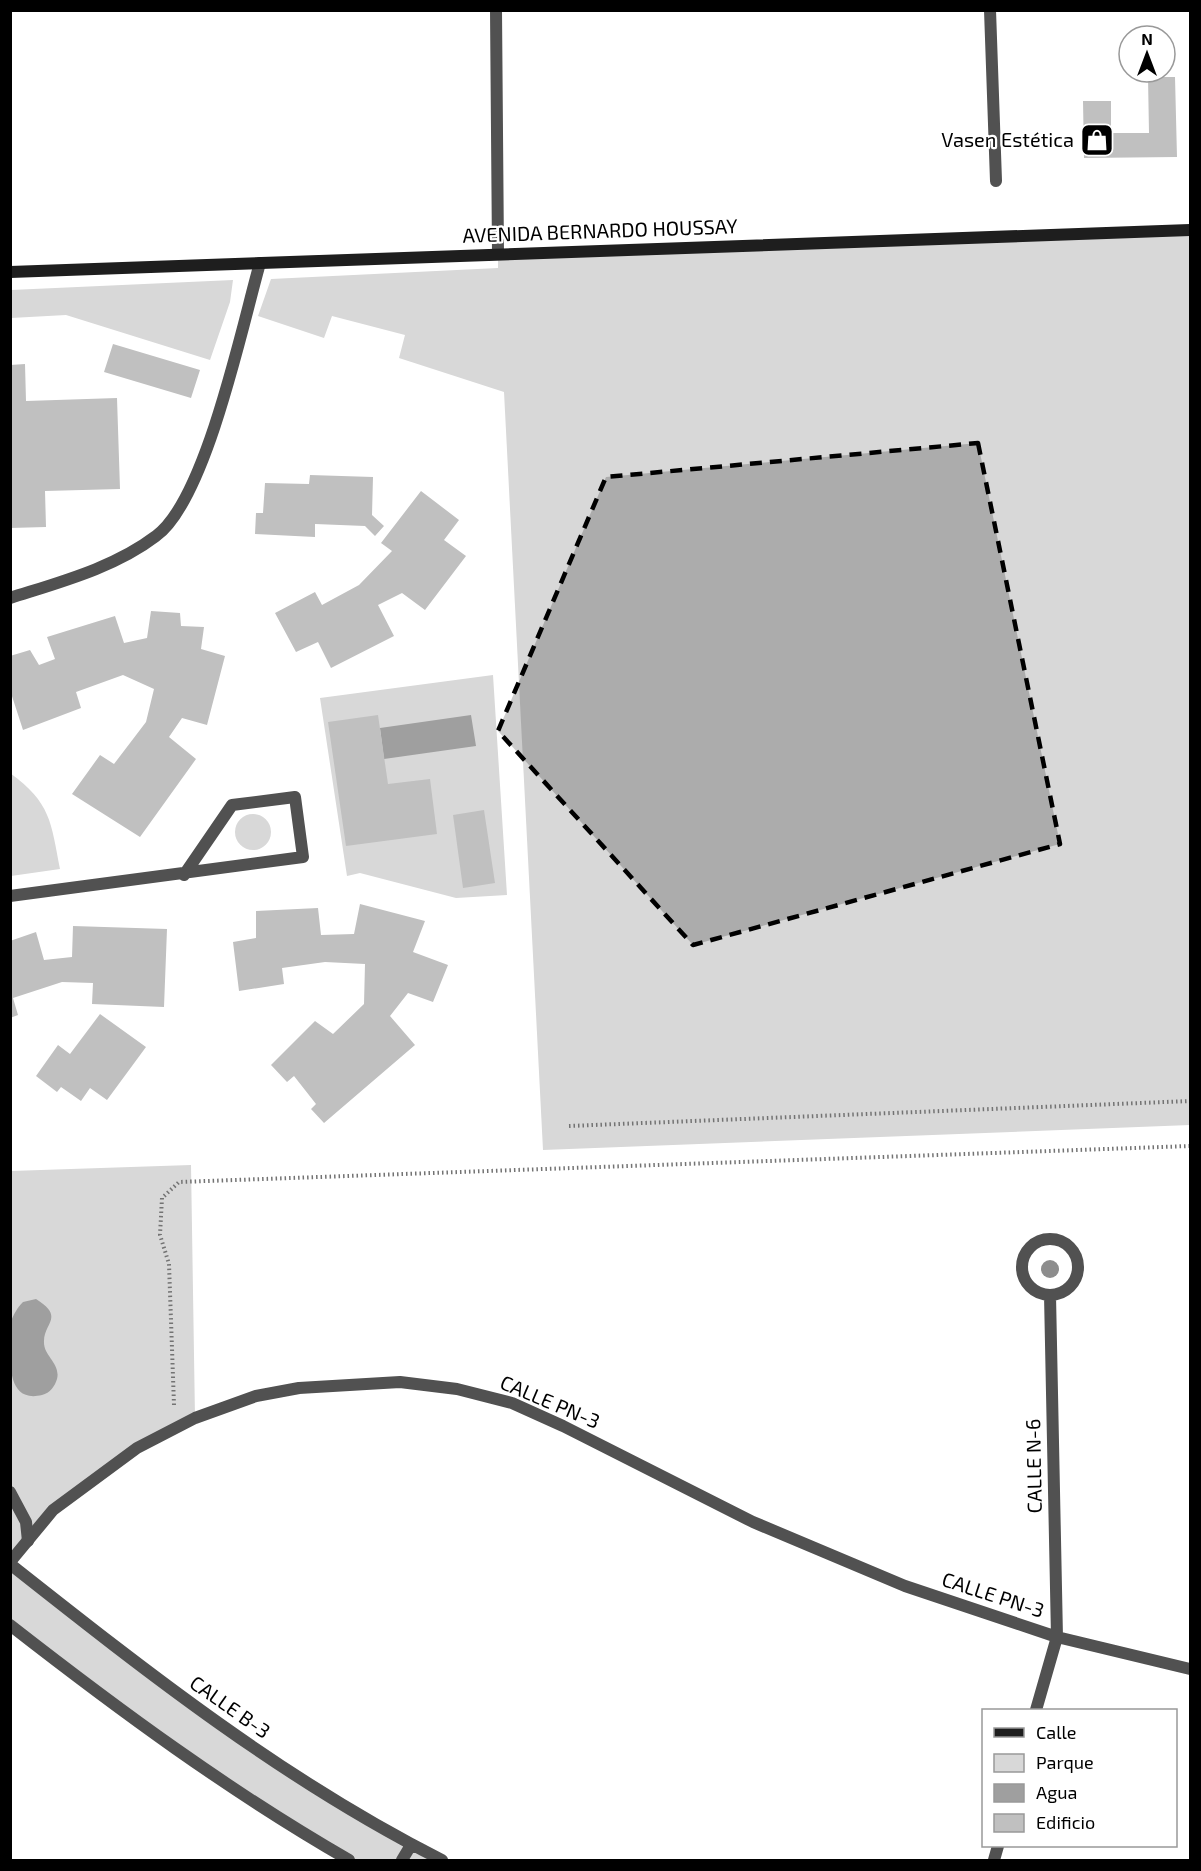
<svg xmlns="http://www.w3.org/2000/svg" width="1201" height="1871" font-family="'Exo 2',sans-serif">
<rect width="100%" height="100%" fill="#fff"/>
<path fill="#d8d8d8" d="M1190,230V1125L543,1150L504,392L399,358L405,335L332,316L324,338L258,316L271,279L498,268V254Z
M233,280L230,302L210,360L66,315L11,318V290Z
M493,675L507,895L456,898L360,873L347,876L320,698Z
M10,773C51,803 51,822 60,869L11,876Z
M235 832a18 18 0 1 1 36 0a18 18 0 1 1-36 0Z
M191,1165L195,1418L137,1448L53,1510L11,1562V1171Z
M10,1564L229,1732L442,1860H349L292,1828L11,1625Z"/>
<path fill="#9f9f9f" d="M471,715L476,746L384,759L380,728Z
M36,1299C65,1317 44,1323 44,1341C43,1356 61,1363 57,1379C55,1386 50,1393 42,1395C9,1403 10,1367 10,1344C10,1338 9,1327 11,1321C14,1314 17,1308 23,1302Z"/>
<path fill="#c0c0c0" d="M1148,77H1175L1177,157L1084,158L1083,101H1111V133H1149Z
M113,344L200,370L191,398L104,372Z
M25,364L26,401L117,398L120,489L45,491L46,527L10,528V365Z
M310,475L373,477L372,515L384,526L375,536L365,526L315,524V537L255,534L256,513H263L265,483L309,484Z
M421,491L459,520L444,540L466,556L425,610L402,593L378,605L394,636L331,668L318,642L296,652L275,613L315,592L322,605L359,585L392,551L381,543Z
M151,611L180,613L181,626L204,627L201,649L225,656L207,725L182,718L169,737L196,759L140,837L72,794L100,755L114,764L146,722L154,689L123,675L76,692L81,708L23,730L10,690V656L30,650L39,665L55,659L47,637L115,616L124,643L147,638Z
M378,715L388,784L430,779L437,834L346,846L328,722Z
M484,810L495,883L463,888L453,815Z
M360,904L425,921L413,952L448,965L433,1002L408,993L390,1016L415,1045L324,1123L311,1109L316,1104L294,1076L287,1082L271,1065L315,1021L333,1034L364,1004L365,964L325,962L282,968L284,984L239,991L233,942L256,938V911L318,908L321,935L354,934Z
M73,926L167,929L164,1007L92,1004L93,983L62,982L13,998L18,1015L10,1018V941L36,932L44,960L72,957Z
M100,1014L146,1047L107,1100L90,1088L81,1101L61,1087L57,1092L36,1076L58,1045L70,1054Z"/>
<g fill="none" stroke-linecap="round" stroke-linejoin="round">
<path stroke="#737373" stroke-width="4" stroke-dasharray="1.5 3" stroke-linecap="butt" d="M569,1126L1190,1101
M174,1405L169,1264L160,1235L162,1198L179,1182L1190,1146"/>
<path stroke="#515151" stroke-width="12" d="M10,1492L26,1522L28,1541"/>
<path stroke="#515151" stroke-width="12" d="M496,10L498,254
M990,10L996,181
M10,598C60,582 114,568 156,536C206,500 242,326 260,263
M10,896L303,857L295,797L232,805L184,875
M1022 1267a28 28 0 1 1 56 0a28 28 0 1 1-56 0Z
M10,1562L53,1510L137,1448L195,1418L256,1396L299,1388L400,1382L457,1389L512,1403L563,1426L753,1522L905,1586L1057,1637L1190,1669
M10,1564C148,1673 285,1781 442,1860
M10,1625C119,1710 229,1791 349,1860
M1036,1710L1057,1637L1050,1295
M402,1860L411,1845
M994,1860L998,1846"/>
<path stroke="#1e1e1e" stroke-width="12" d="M10,272L1190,230"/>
</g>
<circle fill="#8d8d8d" cx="1050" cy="1269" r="9"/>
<path fill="#000" fill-opacity="0.2" stroke="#000" stroke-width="4.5" stroke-dasharray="12 8" stroke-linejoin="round" d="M978,443L1060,844L693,945L498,731L606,477Z"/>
<defs>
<g id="shop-square" transform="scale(1.725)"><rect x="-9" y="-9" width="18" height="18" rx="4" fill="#000" stroke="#fff"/><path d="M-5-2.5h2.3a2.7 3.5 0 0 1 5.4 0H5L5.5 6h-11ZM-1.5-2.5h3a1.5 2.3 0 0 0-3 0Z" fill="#fff"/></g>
</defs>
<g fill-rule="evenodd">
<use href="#shop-square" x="1097" y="140"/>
</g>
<g text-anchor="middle" stroke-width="4.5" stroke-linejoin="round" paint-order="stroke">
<g font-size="20" fill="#000" stroke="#fff" text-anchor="end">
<text x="1074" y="147">Vasen Estética</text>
</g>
<g font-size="20" fill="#000" stroke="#fff">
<text transform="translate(600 231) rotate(-2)" y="7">AVENIDA BERNARDO HOUSSAY</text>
<text transform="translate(550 1402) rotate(23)" y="7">CALLE PN-3</text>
<text transform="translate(1034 1466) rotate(-91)" y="7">CALLE N-6</text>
<text transform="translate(993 1595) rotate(18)" y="7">CALLE PN-3</text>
<text transform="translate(230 1707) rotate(35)" y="7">CALLE B-3</text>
</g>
</g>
<rect width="1201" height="1871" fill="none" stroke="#000000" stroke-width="24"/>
<rect x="982" y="1709" width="195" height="138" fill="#ffffff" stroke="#999999" stroke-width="1.5"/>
<rect x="994" y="1728" width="30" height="9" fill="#1e1e1e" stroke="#999999" stroke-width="1.5"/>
<text x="1036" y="1739" font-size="18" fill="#000000">Calle</text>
<rect x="994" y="1754" width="30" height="18" fill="#d8d8d8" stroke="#999999" stroke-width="1.5"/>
<text x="1036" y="1769" font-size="18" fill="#000000">Parque</text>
<rect x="994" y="1784" width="30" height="18" fill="#9f9f9f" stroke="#999999" stroke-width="1.5"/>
<text x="1036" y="1799" font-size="18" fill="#000000">Agua</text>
<rect x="994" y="1814" width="30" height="18" fill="#c0c0c0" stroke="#999999" stroke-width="1.5"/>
<text x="1036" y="1829" font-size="18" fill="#000000">Edificio</text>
<g transform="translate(1147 54)"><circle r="28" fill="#ffffff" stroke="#999999" stroke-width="1.5"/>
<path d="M0-4.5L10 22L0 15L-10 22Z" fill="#000000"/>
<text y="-9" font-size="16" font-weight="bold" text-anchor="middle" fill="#000000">N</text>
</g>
</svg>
